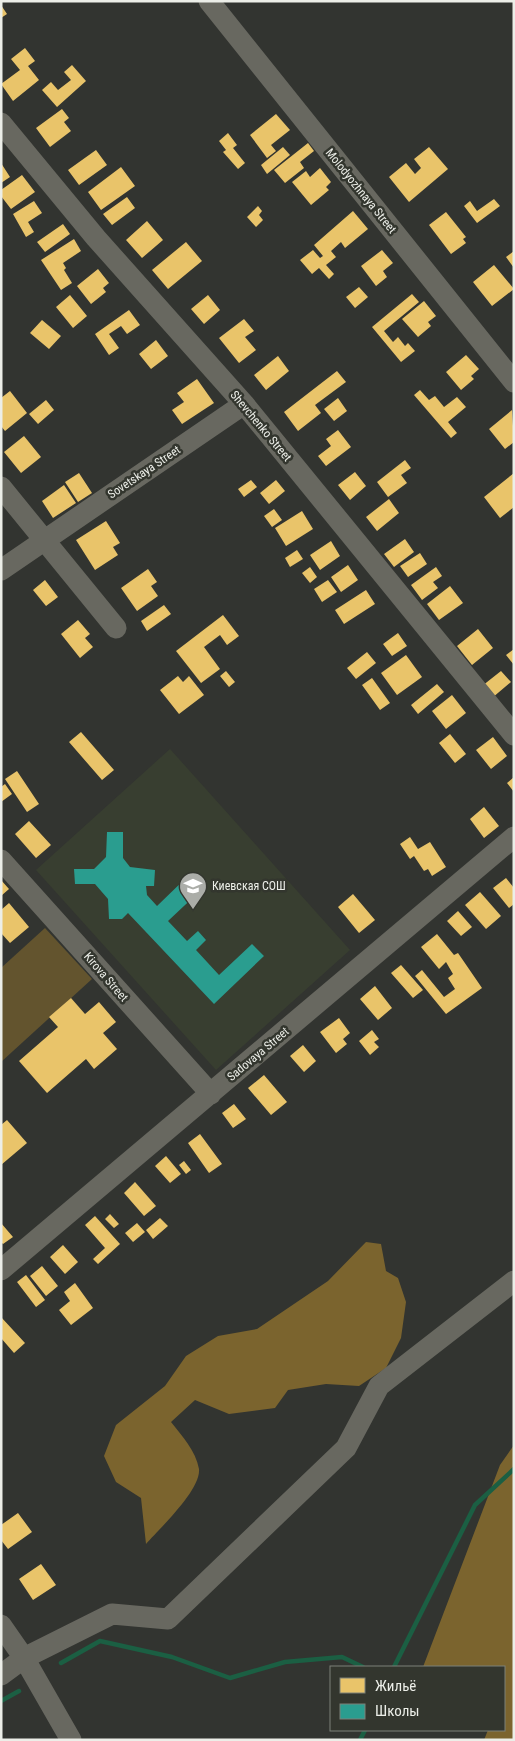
<svg xmlns="http://www.w3.org/2000/svg" width="515" height="1741" font-family="'Roboto Condensed',sans-serif">
<rect width="100%" height="100%" fill="#323430"/>
<path fill="#383e30" d="M170,749L350,950L216,1070L36,870Z"/>
<path fill="#63542e" d="M45,928L92,979L1,1062V968Z"/>
<path fill="#7b642e" d="M366,1242L381,1244L386,1271L398,1278L406,1302L401,1338L386,1368L359,1386L326,1384L288,1390L275,1408L229,1414L195,1400L171,1422C182,1436 196,1451 199,1469C201,1490 160,1528 146,1544L141,1498L116,1482L104,1456L116,1425L165,1386L186,1356L218,1336L257,1329L328,1281Z
M514,1445V1740H484L488,1730H504V1667H423L500,1465Z"/>
<path fill="#e9c46a" d="M1,5L7,14L1,18Z
M25,48L35,61L28,66L39,80L13,101L1,84L20,70L11,59Z
M72,65L86,81L57,107L42,90L51,82L58,90L71,80L64,72Z
M62,109L69,118L64,122L71,131L50,147L36,128Z
M276,114L290,130L271,145L276,151L267,158L250,135Z
M228,133L237,145L233,148L245,163L238,169L223,152L226,150L219,141Z
M308,143L314,151L300,162L304,168L285,183L274,170Z
M283,147L290,155L267,174L261,165Z
M429,147L448,169L409,202L389,177L406,163L415,174L421,168L414,159Z
M96,150L107,165L79,185L68,170Z
M1,163L10,177L1,183Z
M121,167L135,186L101,210L88,192Z
M320,168L331,182L326,187L329,190L311,205L292,182L306,171L310,177Z
M22,175L35,192L11,209L1,196V190Z
M127,197L135,208L112,225L103,214Z
M494,199L500,206L477,223L464,206L470,201L477,211Z
M34,201L42,213L28,222L34,232L26,237L13,214Z
M258,206L262,211L259,215L263,220L256,227L247,217Z
M353,211L368,229L345,248L341,242L331,251L336,257L326,265L334,274L329,279L319,268L312,274L300,260L313,250L320,258L323,256L314,245Z
M446,212L466,237L463,239L466,243L451,254L429,225Z
M147,221L163,240L142,258L126,240Z
M63,224L70,234L45,252L37,242Z
M74,239L81,251L63,263L66,268L64,270L72,283L61,290L41,260Z
M186,242L202,261L168,289L152,270Z
M382,250L393,263L383,271L387,277L376,286L361,266Z
M514,251V268L506,257Z
M494,265L514,289L492,306L473,282Z
M98,269L109,283L103,288L106,292L91,304L77,286Z
M359,287L368,297L355,308L346,297Z
M412,294L419,302L384,331L393,342L398,337L405,346L408,343L415,351L401,362L372,327Z
M70,295L87,316L73,328L56,307Z
M208,295L220,310L204,324L191,309Z
M424,301L436,316L428,322L431,326L418,337L402,319Z
M129,310L140,325L127,334L121,326L109,334L119,348L109,355L95,334Z
M244,319L254,331L245,337L256,350L239,363L219,338Z
M42,320L61,336L49,349L30,333Z
M156,340L168,356L151,369L139,354Z
M466,355L479,369L471,376L474,379L461,390L446,372Z
M278,356L289,371L266,390L254,375Z
M337,371L346,382L315,405L321,413L298,431L284,412Z
M197,379L214,403L182,424L172,410L184,402L177,393Z
M420,390L429,400L435,396L444,407L457,397L466,407L448,422L457,433L451,438L414,395Z
M10,391L27,413L5,431L1,426V398Z
M338,398L347,411L334,421L324,409Z
M46,400L54,410L38,424L29,414Z
M512,410L514,442L505,449L489,429Z
M338,430L351,447L326,466L318,456L331,446L326,439Z
M24,436L41,457L21,473L4,452Z
M405,460L411,468L401,475L407,483L388,497L377,482Z
M355,472L366,486L350,500L338,485Z
M79,473L92,493L78,502L65,482Z
M514,473V507L500,518L484,497Z
M251,480L257,487L244,497L238,489Z
M276,480L285,491L269,504L260,493Z
M64,485L76,503L53,518L42,501Z
M389,499L399,513L377,531L366,517Z
M274,509L282,520L272,527L264,516Z
M302,511L313,529L286,546L275,528Z
M106,521L120,543L113,547L118,555L95,570L76,540Z
M405,539L414,552L394,567L384,554Z
M331,541L340,556L320,570L310,555Z
M297,550L303,559L290,567L285,558Z
M420,553L427,564L408,577L400,566Z
M348,565L358,580L341,592L331,577Z
M310,567L317,577L310,583L302,573Z
M436,567L442,576L433,582L438,588L422,600L411,585Z
M148,569L157,582L151,586L158,596L137,611L121,588Z
M45,580L58,597L46,606L33,590Z
M328,580L337,592L322,602L314,589Z
M450,586L463,603L439,620L427,604Z
M366,590L375,604L344,624L335,610Z
M164,605L171,614L147,631L141,621Z
M223,615L239,636L227,645L220,635L204,647L220,669L201,683L176,651Z
M78,620L90,634L85,638L93,647L80,658L61,634Z
M478,629L493,648L472,665L457,646Z
M398,633L407,646L392,656L383,644Z
M514,649V665L506,655Z
M367,652L376,663L356,679L347,668Z
M406,655L422,677L397,695L381,673Z
M226,671L235,682L229,687L220,676Z
M501,671L511,682L492,698L482,686Z
M178,676L183,682L189,676L204,695L179,714L160,690Z
M372,678L390,703L380,710L362,685Z
M437,684L444,692L418,714L411,705Z
M452,695L466,713L446,729L432,711Z
M81,732L114,770L102,780L69,742Z
M450,734L466,754L455,763L439,743Z
M493,737L507,756L491,769L476,750Z
M17,771L39,804L27,812L5,779Z
M514,777V792L507,783Z
M5,784L12,794L1,802V787Z
M484,807L499,826L484,838L470,819Z
M29,821L51,845L36,858L15,834Z
M410,837L418,849L430,842L446,867L432,876L428,869L424,871L414,856L410,859L400,844Z
M506,878L514,888V904L509,908L493,888Z
M1,880L9,889L1,896Z
M480,892L501,916L486,929L465,905Z
M353,894L375,920L359,933L338,907Z
M9,903L29,927L10,943L1,933V910Z
M458,911L472,927L461,936L447,921Z
M437,934L454,955L458,953L482,988L446,1014L415,976L422,970L444,997L455,989L448,978L453,974L446,962L439,969L421,947Z
M401,965L423,990L413,998L391,973Z
M375,986L392,1008L378,1020L360,999Z
M71,998L85,1014L99,1002L116,1022L103,1033L117,1049L94,1069L86,1059L47,1093L19,1061L58,1027L49,1017Z
M339,1018L350,1033L343,1039L347,1044L336,1053L320,1032Z
M372,1030L379,1039L374,1042L379,1047L370,1055L359,1041Z
M303,1045L316,1061L304,1072L290,1056Z
M264,1075L287,1102L271,1115L248,1088Z
M234,1104L246,1119L233,1128L222,1113Z
M7,1120L27,1143L1,1165V1125Z
M200,1134L222,1164L209,1173L188,1143Z
M166,1156L181,1174L170,1183L155,1166Z
M184,1161L191,1170L186,1174L179,1165Z
M135,1182L156,1206L144,1216L124,1193Z
M110,1214L119,1224L114,1228L105,1219Z
M95,1216L120,1244L98,1264L93,1259L105,1248L85,1225Z
M160,1218L168,1226L153,1239L146,1230Z
M1,1223L13,1237L3,1244L1,1242Z
M137,1223L145,1232L133,1242L125,1233Z
M63,1245L78,1262L65,1274L50,1257Z
M42,1266L58,1286L46,1296L30,1276Z
M26,1275L45,1300L36,1307L17,1282Z
M75,1283L93,1308L71,1325L59,1310L70,1301L64,1292Z
M1,1317L25,1343L14,1353L1,1338Z
M18,1513L32,1532L8,1549L1,1540V1525Z
M41,1564L56,1585L33,1600L19,1579Z"/>
<path fill="#2a9d8f" d="M107,832H123V858L130,867L155,870L154,886H146L147,895L157,906L188,876L201,890L168,921L187,941L198,931L206,940L196,950L219,975L252,944L264,956L214,1004L128,913L122,919H109L108,899L95,884H75L74,869H94L106,857Z"/>
<g fill="none" stroke-linecap="round" stroke-linejoin="round">
<path stroke="#1b5f43" stroke-width="4.5" d="M61,1663L100,1641L172,1657L230,1678L285,1662L342,1657L363,1667
M394,1667L475,1505L514,1469
M1,1701L19,1691
M360,1740L365,1730"/>
<path stroke="#686860" stroke-width="21" d="M209,1L514,382
M1,123L96,238L244,404L514,735
M1,487L116,628
M1,570L244,404
M1,860L211,1094
M1,1270L514,837
M1,1625L24,1658L71,1740
M1,1675L24,1658L112,1614L168,1619L346,1448L379,1386L514,1281"/>
</g>
<defs>
<g id="school-pin" transform="scale(1.4375)"><path d="M0 17L-7.5 6A9.5 9.5 0 1 1 7.5 6Z" fill="#abada8" stroke="#33362e"/><path d="M0-5L7-2L0 1L-7-2ZM-4 1L0 2.5L4 1V4Q0 6-4 4Z" fill="#fff"/></g>
</defs>
<g fill-rule="evenodd">
<use href="#school-pin" x="193" y="886"/>
</g>
<g text-anchor="middle" stroke-width="5" stroke-linejoin="round" paint-order="stroke">
<g font-size="12" fill="#eceee8" stroke="#33362e">
<text transform="translate(361 191) rotate(51)" y="4">Molodyozhnaya Street</text>
<text transform="translate(261 426) rotate(50)" y="4">Shevchenko Street</text>
<text transform="translate(144 472) rotate(-34)" y="4">Sovetskaya Street</text>
<text transform="translate(106 977) rotate(49)" y="4">Kirova Street</text>
<text transform="translate(258 1054) rotate(-40)" y="4">Sadovaya Street</text>
</g>
<g font-size="12" fill="#eceee8" stroke="#33362e" text-anchor="start">
<text x="212" y="890">Киевская СОШ</text>
</g>
</g>
<rect width="515" height="1741" fill="none" stroke="#eceee8" stroke-width="5"/>
<rect x="330" y="1666" width="175" height="65" fill="#33362e" stroke="#7d8078"/>
<rect x="340" y="1678" width="25" height="15" fill="#e9c46a" stroke="#7d8078"/>
<text x="375" y="1691" font-size="15" fill="#eceee8">Жильё</text>
<rect x="340" y="1704" width="25" height="15" fill="#2a9d8f" stroke="#7d8078"/>
<text x="375" y="1716" font-size="15" fill="#eceee8">Школы</text>
</svg>
